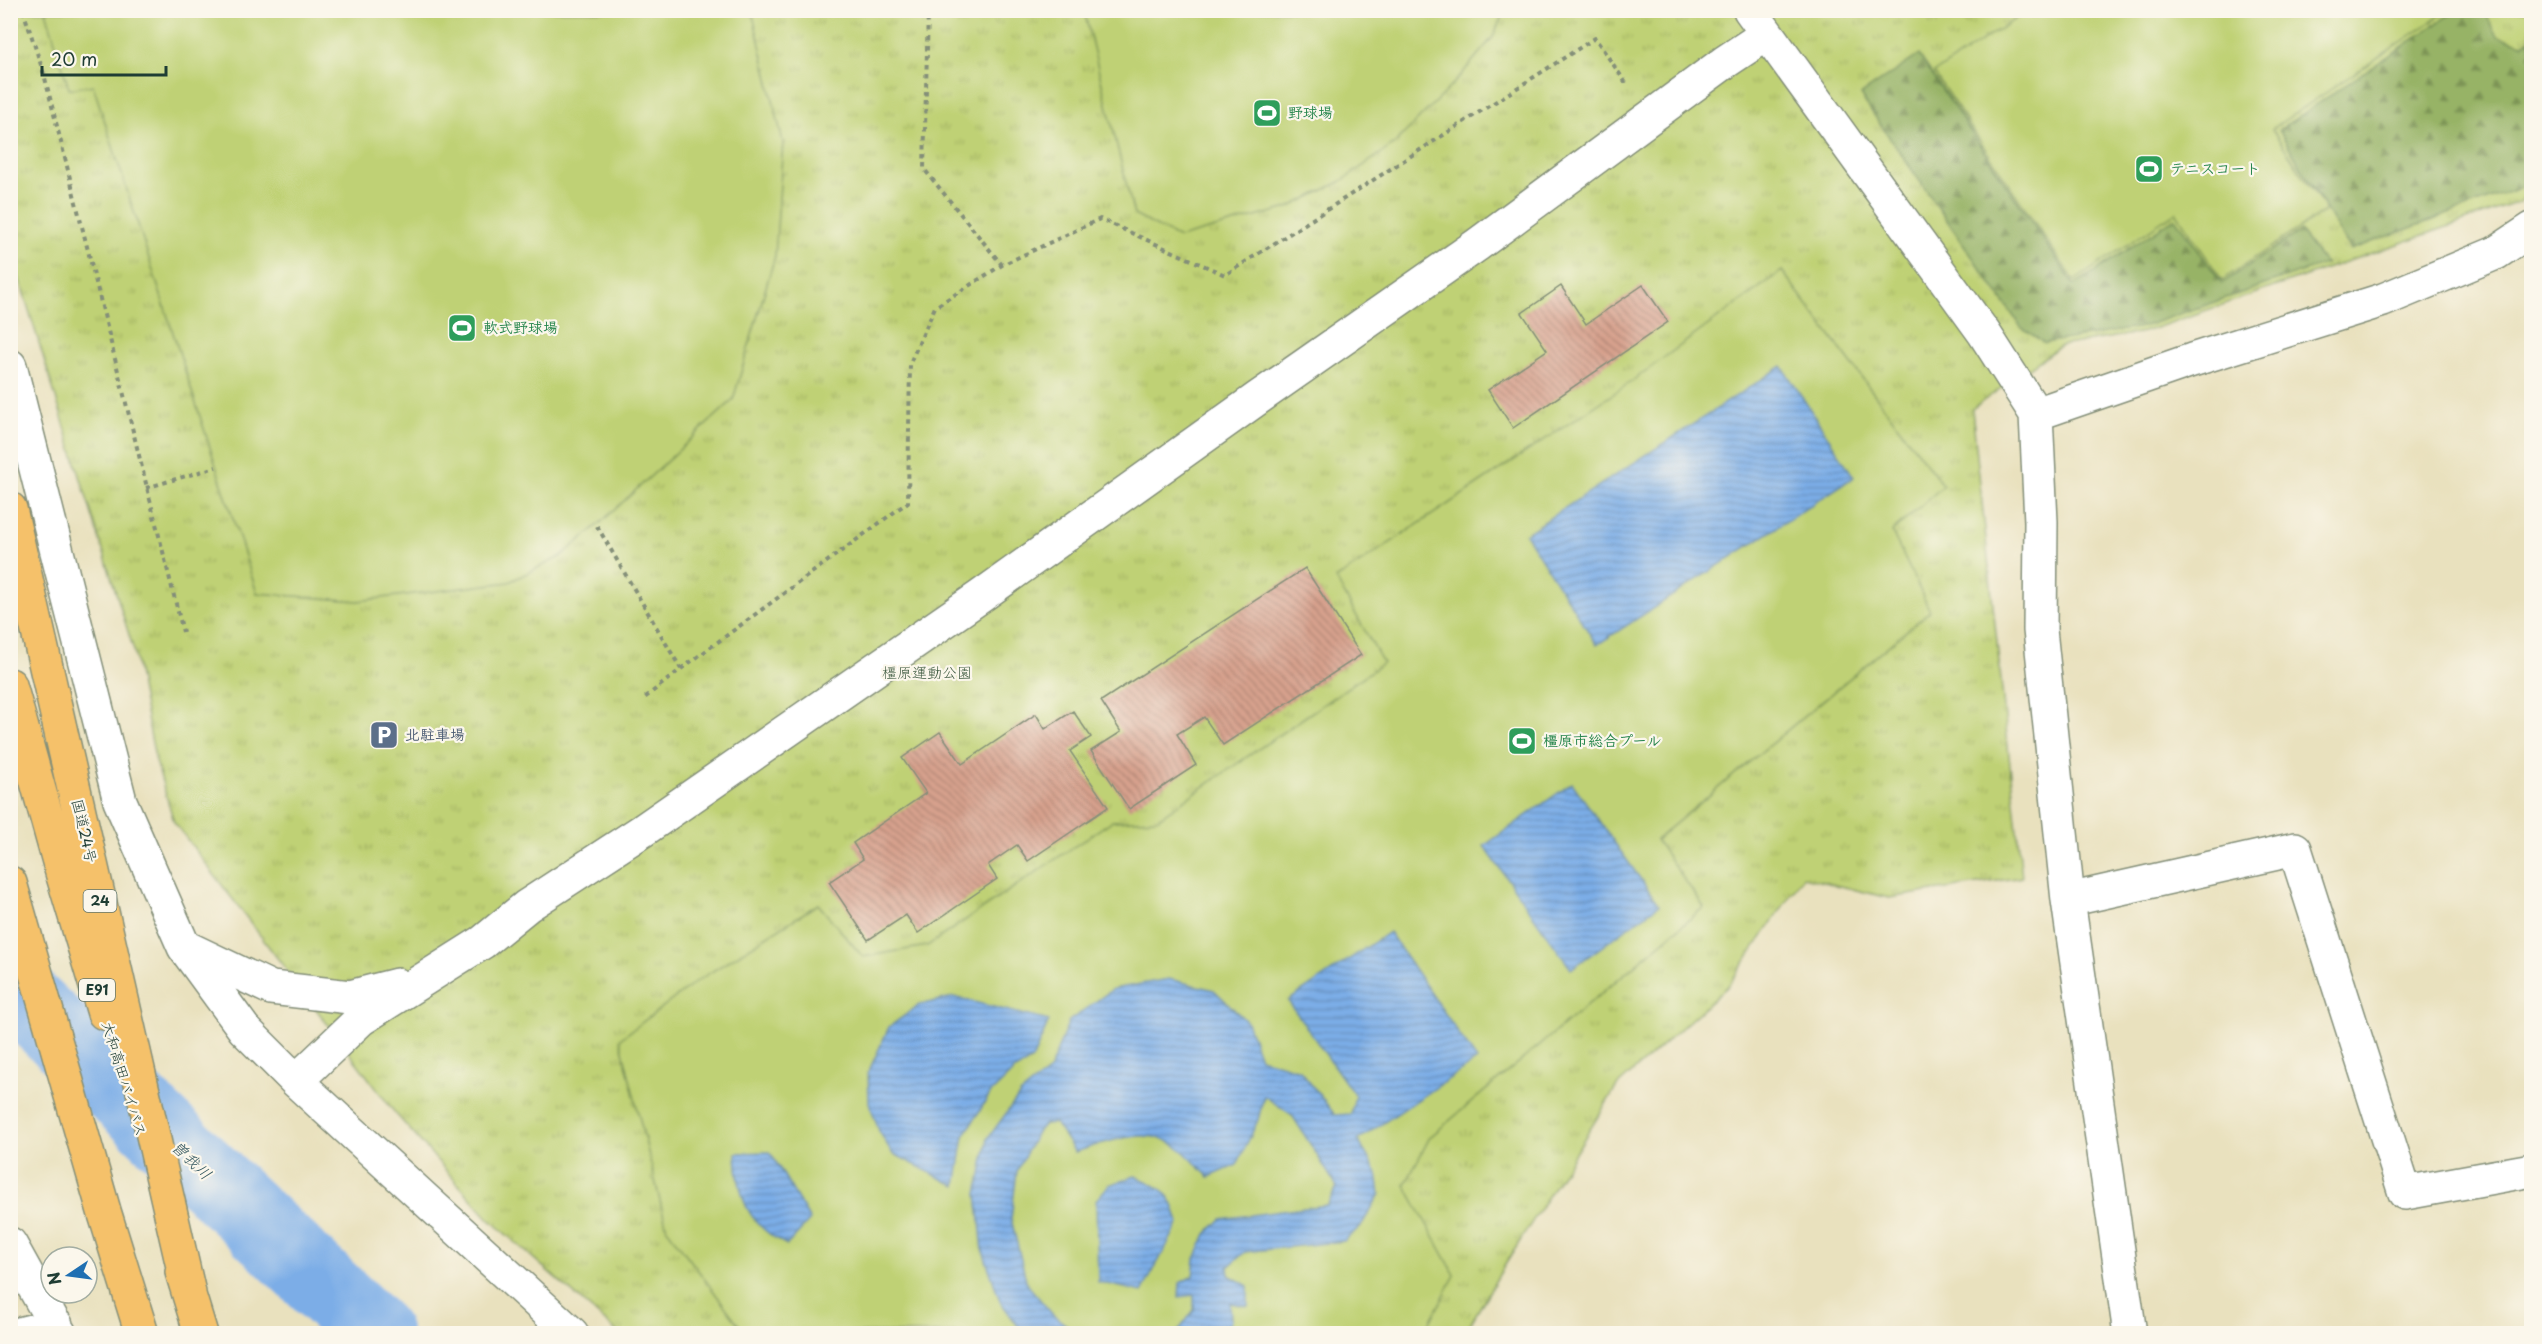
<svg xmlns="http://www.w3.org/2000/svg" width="2542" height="1344" font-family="'Playpen Sans','Klee One',sans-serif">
<defs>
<pattern id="grass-tufts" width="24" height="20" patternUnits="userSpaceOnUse" patternTransform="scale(1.5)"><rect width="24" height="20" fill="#bfd174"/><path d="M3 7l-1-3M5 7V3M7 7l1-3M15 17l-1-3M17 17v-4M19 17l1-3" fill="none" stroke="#a4b465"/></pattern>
<pattern id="forest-firs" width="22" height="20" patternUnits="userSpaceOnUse" patternTransform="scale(1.5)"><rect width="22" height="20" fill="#97b366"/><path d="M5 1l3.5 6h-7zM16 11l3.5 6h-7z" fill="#7b9355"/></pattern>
<pattern id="water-rules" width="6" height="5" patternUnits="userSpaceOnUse" patternTransform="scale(1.5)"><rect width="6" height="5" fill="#7cade7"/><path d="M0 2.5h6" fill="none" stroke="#658ebc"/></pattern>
<pattern id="building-back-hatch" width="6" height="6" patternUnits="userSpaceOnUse" patternTransform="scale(1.5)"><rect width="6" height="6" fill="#d7a18d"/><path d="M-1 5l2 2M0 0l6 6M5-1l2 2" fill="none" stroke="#ae8474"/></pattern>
</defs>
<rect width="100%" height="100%" fill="#fbf7ec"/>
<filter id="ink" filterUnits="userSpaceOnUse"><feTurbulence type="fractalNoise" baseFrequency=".0167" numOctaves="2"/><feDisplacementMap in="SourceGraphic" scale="12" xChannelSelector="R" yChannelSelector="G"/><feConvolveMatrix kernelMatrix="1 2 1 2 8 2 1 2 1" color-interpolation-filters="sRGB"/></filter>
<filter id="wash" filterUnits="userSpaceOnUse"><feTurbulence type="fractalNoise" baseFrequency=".008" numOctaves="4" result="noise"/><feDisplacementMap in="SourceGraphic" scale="24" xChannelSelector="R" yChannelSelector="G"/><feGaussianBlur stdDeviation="1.35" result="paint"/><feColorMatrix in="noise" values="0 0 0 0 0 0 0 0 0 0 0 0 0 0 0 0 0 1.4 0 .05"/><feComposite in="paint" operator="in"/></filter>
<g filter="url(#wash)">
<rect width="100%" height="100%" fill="#e9e1be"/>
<path fill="url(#grass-tufts)" stroke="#6f8754" stroke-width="1.5" d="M10,11H2531V193L2519,202L2144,332L2060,346L1972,409L2022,877L1889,898L1803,877L1728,986L1617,1086L1500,1273L1465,1333H618L490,1220L395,1113L174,822L155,758L134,651L11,252Z"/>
<path fill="url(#forest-firs)" stroke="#5b784d" stroke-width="1.5" d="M2455,11H2484L2498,36L2522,44L2531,39V179L2517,189L2350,250L2279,130Z
M1919,55L2074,285L2175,218L2222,283L2300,231L2325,264L2142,327L2044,343L2021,327L1860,95Z"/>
<path fill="#bfd174" stroke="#6f8754" stroke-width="1.5" d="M46,11H752L783,142L775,256L733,400L597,526L560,557L509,582L358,601L257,593L93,85L69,89Z
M1084,11V10L1504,11L1493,37L1456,81L1393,145L1340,182L1288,208L1179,238L1134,215Z
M2027,11V10L2447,11L2272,129L2326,210L2222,280L2176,212L2074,281L1934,73Z
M1782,271L1943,486L1892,532L1930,611L1656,840L1704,907L1430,1137L1405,1185L1455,1275L1424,1333H745L667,1229L620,1039L700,979L818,904L863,957L927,946L1112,821L1157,819L1383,663L1336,579L1628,384Z"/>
<path fill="url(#water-rules)" stroke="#4e758e" stroke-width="1.5" d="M1782,366L1854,477L1597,645L1525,534Z
M1572,783L1659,905L1571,969L1484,846Z
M1389,932L1477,1060L1358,1140L1377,1173L1380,1194L1361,1226L1344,1241L1245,1252L1228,1267L1229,1275L1248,1286V1306L1230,1303L1231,1321L1223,1333H1177L1194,1310V1295L1179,1297L1180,1283L1193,1276L1195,1259L1206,1234L1221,1219L1327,1205L1337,1187L1292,1115L1264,1096L1258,1120L1237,1165L1209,1177C1199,1168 1190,1156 1179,1148C1149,1124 1107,1142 1075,1152L1055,1123L1044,1124L1037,1132L1017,1171L1011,1219L1027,1284L1053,1315L1077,1333H1023L1000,1301L983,1251L977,1194L988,1138L1021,1093L1049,1071L1069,1021L1113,989L1169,979L1214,990L1247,1022L1260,1058L1300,1070L1335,1115L1351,1114L1355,1096L1288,1001Z
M954,997L1049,1021L1032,1060L1015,1070L990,1094L964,1136L956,1186L892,1153L879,1131L869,1102L868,1073L889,1027L919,1005Z
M770,1152L810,1220L787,1245C746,1224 738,1196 736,1153Z
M1135,1176C1163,1188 1171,1192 1179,1223L1142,1292L1098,1282L1096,1200L1109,1185Z"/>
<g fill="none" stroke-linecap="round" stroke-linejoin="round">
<path stroke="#7cade7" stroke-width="75" d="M10,987L374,1334"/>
</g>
<g id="blocks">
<path fill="url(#building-back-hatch)" d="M1643,285L1668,322L1513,428L1488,390L1547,350L1522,313L1561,286L1586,324Z
M1305,568L1361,655L1223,745L1204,717L1177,734L1196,765L1129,809L1091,751L1121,732L1101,701Z
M1073,711L1091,737L1070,751L1108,807L1028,861L1017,845L988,865L997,879L918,933L906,915L868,940L829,882L863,859L853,843L926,793L902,758L940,732L962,764L1036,714L1045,729Z"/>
</g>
</g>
<g filter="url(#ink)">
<use href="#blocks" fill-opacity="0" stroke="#848f79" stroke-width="1.5"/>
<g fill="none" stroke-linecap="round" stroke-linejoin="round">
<g stroke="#848f79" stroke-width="36">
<path id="minor" d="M1750,10L1984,333L2036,414L2041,522L2040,630L2068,900L2130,1334
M10,366L120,801L184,947L244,1029L296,1081L572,1334
M2036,414L2192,360L2383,300L2496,253L2532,229
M2068,900L2295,849L2405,1193L2532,1170
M187,948L271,988L350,997L397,985
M296,1081L361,1019L483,942L527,906L642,831L981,596L1258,398L1477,245L1725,62L1767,34
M10,1244L60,1334
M19,1334L56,1325"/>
</g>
<g stroke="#848f79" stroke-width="36">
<path id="highway" d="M10,509L189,1293
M10,685L63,876L104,1013
M10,883L104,1211L142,1334
M182,1272L201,1334"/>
</g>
<path stroke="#848f79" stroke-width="4" stroke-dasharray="4.5 4.5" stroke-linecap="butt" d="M23,10L44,74L183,632
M928,10L924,169L1002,265
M146,488L216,467
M597,526L681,669L642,700
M681,669L908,502L910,363L935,307L1002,265L1100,219L1225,275L1595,38L1628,86"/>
<use href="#minor" stroke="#fff" stroke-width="33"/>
<use href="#highway" stroke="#f5c16b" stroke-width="33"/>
</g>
</g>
<defs>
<g id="stadium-square" transform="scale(1.5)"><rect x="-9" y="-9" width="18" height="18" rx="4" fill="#2e9e5b" stroke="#fbf7ec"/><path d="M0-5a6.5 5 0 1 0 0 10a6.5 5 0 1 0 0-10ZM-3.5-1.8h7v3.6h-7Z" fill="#fff"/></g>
<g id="parking-square" transform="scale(1.5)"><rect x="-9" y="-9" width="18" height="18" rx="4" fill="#5c6f8a" stroke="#fbf7ec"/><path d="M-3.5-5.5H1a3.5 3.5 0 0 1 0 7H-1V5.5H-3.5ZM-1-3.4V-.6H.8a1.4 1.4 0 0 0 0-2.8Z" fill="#fff"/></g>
</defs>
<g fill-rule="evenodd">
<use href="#stadium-square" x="1267" y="113"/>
<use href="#stadium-square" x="2149" y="169"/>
<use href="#stadium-square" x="462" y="328"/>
<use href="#parking-square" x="384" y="735"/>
<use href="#stadium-square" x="1522" y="741"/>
</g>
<g text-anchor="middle" stroke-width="4.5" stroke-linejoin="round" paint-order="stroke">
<g fill="#fbf7ec" stroke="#61756b" stroke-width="1.5">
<rect x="83.5" y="890" width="33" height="22" rx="4.5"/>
<rect x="79" y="979" width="36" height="22" rx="4.5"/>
</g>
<g font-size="14" font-weight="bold" fill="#1f3d34">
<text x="100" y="906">24</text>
<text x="97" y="995">E91</text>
</g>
<g font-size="15" font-weight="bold" fill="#27864d" stroke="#fbf7ec" text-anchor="start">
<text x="1288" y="118">野球場</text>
<text x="2170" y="174">テニスコート</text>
<text x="483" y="333">軟式野球場</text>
<text x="1543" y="746">橿原市総合プール</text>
</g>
<g font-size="15" fill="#3f5b41" stroke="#fbf7ec">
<text x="927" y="678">橿原運動公園</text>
</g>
<g font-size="15" font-weight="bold" fill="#4e5e75" stroke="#fbf7ec" text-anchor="start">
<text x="405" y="740">北駐車場</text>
</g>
<g font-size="15" fill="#1f3d34" stroke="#fbf7ec">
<text transform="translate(84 831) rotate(77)" y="5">国道24号</text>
<text transform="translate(124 1079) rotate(73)" y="5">大和高田バイパス</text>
</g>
<g font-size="16" font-style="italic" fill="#365961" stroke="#fbf7ec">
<text transform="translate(192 1160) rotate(44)" y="6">曽我川</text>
</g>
</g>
<rect width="2542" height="1344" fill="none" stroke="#fbf7ec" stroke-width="36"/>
<g transform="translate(69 1275) rotate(257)"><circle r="28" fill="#fbf7ec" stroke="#a3ada2" stroke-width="1.5"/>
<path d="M0-4.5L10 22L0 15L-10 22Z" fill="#1f6fb2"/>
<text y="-9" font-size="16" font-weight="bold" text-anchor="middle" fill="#1f3d34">N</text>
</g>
<path d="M42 66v9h124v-9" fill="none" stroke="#1f3d34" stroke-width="3"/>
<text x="51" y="66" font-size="18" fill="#1f3d34" stroke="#fbf7ec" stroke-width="4.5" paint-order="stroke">20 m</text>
</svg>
